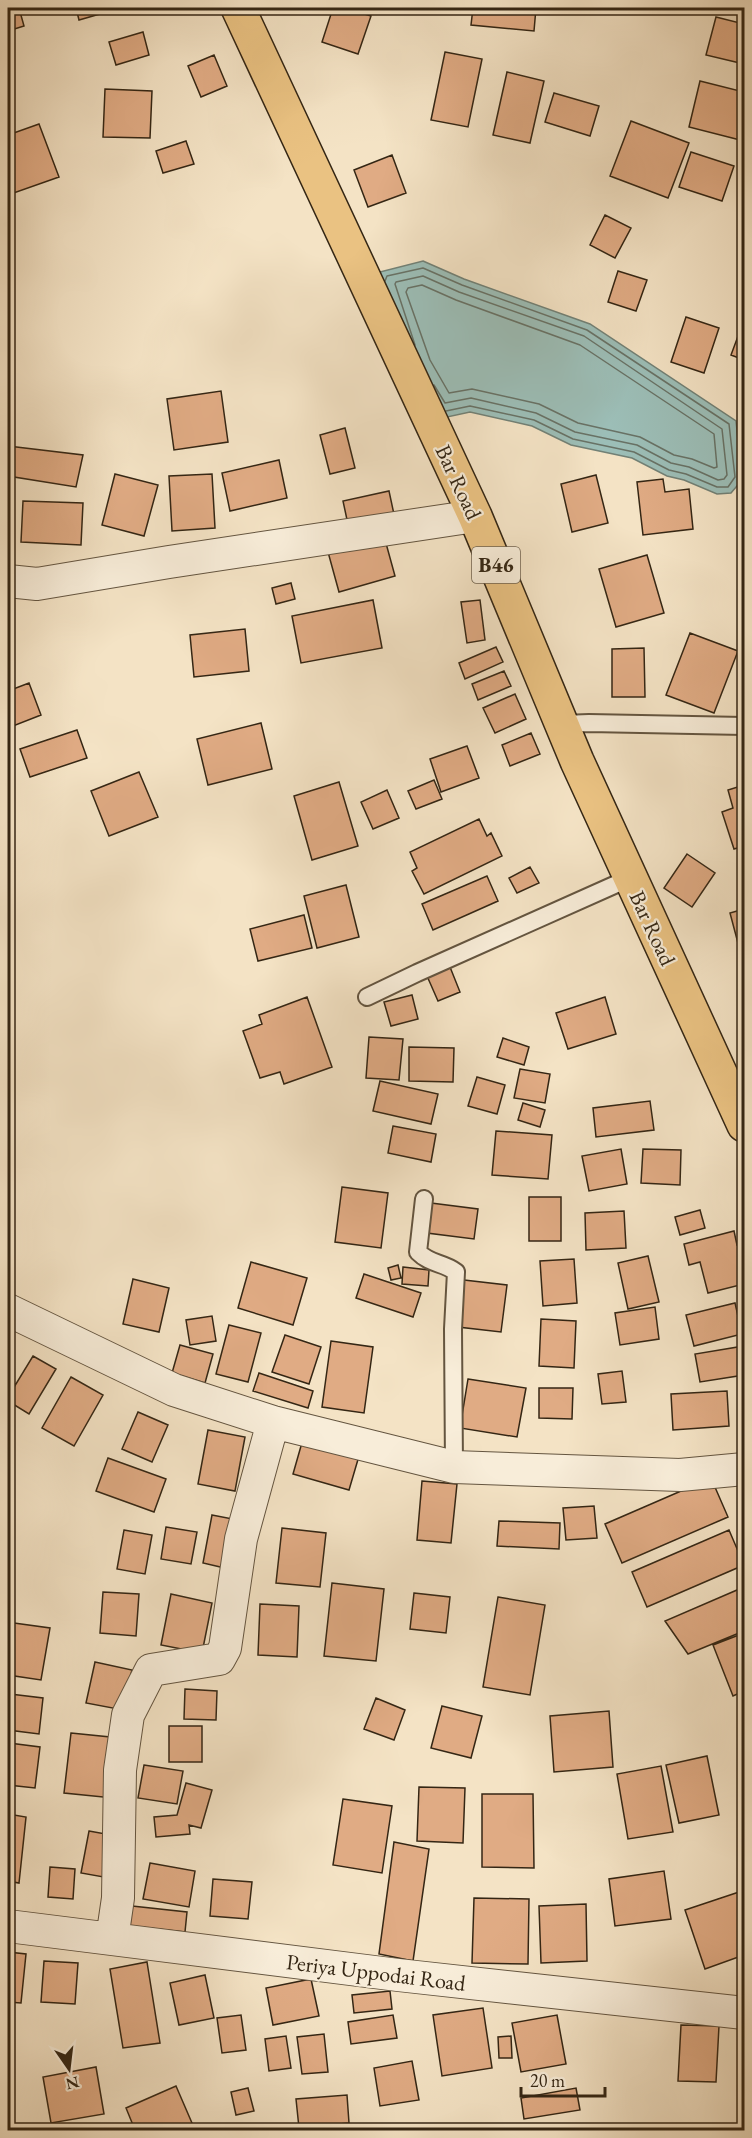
<svg xmlns="http://www.w3.org/2000/svg" width="752" height="2138" font-family="'EB Garamond',serif">
<rect width="100%" height="100%" fill="#f4e3c5"/>
<filter id="stains"><feTurbulence type="fractalNoise" baseFrequency=".00333" numOctaves="4"/><feColorMatrix values="0 0 0 0 .2 0 0 0 0 .09 0 0 0 0 .02 0 0 0 .5 -.17"/></filter>
<radialGradient id="worn" r=".72"><stop offset=".6" stop-color="#630" stop-opacity="0"/><stop offset="1" stop-color="#630" stop-opacity=".3"/></radialGradient>
<path fill="#9cbeb7" stroke="#728176" stroke-width="1.5" d="M423,261L464,279L590,324L736,421L742,480L731,493L717,494L684,480L667,476L632,458L571,445L532,426L470,412L438,419L376,273Z"/>
<g fill="none" stroke-linecap="round" stroke-linejoin="round">
<path stroke="#687266" stroke-width="1.5" d="M385,281L387,276L423,268L462,285L587,330L729,424L735,477L728,487H717L686,474L669,470L634,452L573,439L534,420L470,406L446,411
M422,285L456,300L580,345L714,434L717,467L714,468L692,459L674,455L640,437L578,423L539,404L472,389L449,393L430,360L406,292L408,288Z
M415,345L395,284L396,282L423,276L459,292L584,336L722,429L727,475L724,479L718,480L689,467L671,463L637,445L575,432L536,413L471,398L445,403L434,385"/>
</g>
<path fill="#e0ab84" stroke="#342614" stroke-width="1.5" d="M8,8H19L24,26L8,31Z
M76,8H106L107,12L79,20Z
M333,8H345L371,16L358,54L322,42Z
M473,8H536L534,31L471,25Z
M671,8H690L689,12Z
M716,17L744,24V64L706,55Z
M143,32L149,55L116,65L109,42Z
M445,52L482,59L468,127L431,120Z
M214,55L227,86L201,97L188,66Z
M507,72L544,81L530,143L493,135Z
M700,81L744,92V141L689,127Z
M105,89L152,91L150,138L103,137Z
M554,93L599,106L590,136L545,122Z
M631,121L689,143L668,198L610,176Z
M39,124L59,177L8,195V135Z
M186,141L194,164L163,173L156,151Z
M691,152L734,166L722,201L679,187Z
M392,155L406,193L368,207L354,170Z
M605,215L631,228L615,258L590,245Z
M618,271L647,280L636,311L608,302Z
M686,317L719,328L704,373L671,362Z
M744,320V360L731,355Z
M221,391L228,442L174,450L167,399Z
M345,428L355,468L330,474L320,435Z
M8,446L83,455L76,487L8,476Z
M279,460L287,498L230,511L222,473Z
M115,474L158,485L144,536L102,525Z
M212,474L215,528L172,531L169,476Z
M596,475L608,523L572,532L561,484Z
M663,479L665,492L689,489L693,529L643,535L637,482Z
M389,491L395,519L349,529L343,501Z
M23,501L83,503L81,545L21,542Z
M384,536L395,576L339,592L328,552Z
M647,555L664,613L616,627L599,569Z
M291,583L295,599L276,604L272,588Z
M373,600L382,648L301,663L292,616Z
M480,600L485,640L467,643L461,602Z
M245,629L249,671L194,677L190,635Z
M690,633L738,651L714,713L666,695Z
M496,647L503,662L465,679L459,663Z
M644,648L645,697H612V649Z
M504,671L511,686L478,700L472,684Z
M29,683L41,715L8,728V691Z
M515,694L526,719L495,733L483,708Z
M261,723L272,769L208,785L197,739Z
M77,730L87,758L30,777L20,749Z
M531,733L540,754L510,766L502,745Z
M467,746L479,778L441,792L430,759Z
M139,772L158,817L109,836L91,791Z
M434,780L442,799L416,809L408,791Z
M339,782L358,846L312,860L294,796Z
M744,785V846L734,849L722,812L733,808L728,790Z
M387,790L399,818L373,829L361,802Z
M479,819L487,836L491,833L502,856L424,894L412,871L417,868L410,852Z
M687,854L715,873L692,907L664,888Z
M530,867L539,883L517,893L509,878Z
M487,876L498,901L433,930L422,904Z
M346,885L359,937L317,948L304,896Z
M744,909V945L739,947L730,913Z
M304,915L312,948L258,961L250,929Z
M450,967L460,992L438,1001L427,976Z
M412,995L418,1019L391,1026L384,1002Z
M307,997L332,1067L284,1084L280,1072L260,1078L243,1031L262,1024L259,1015Z
M605,997L616,1034L568,1049L556,1013Z
M369,1037L403,1039L399,1080L366,1078Z
M503,1038L529,1047L524,1065L497,1057Z
M409,1047L454,1048L453,1082L409,1081Z
M520,1069L550,1074L545,1103L514,1098Z
M477,1077L505,1085L497,1114L468,1106Z
M380,1081L438,1094L431,1124L373,1111Z
M650,1101L654,1130L596,1137L593,1108Z
M523,1103L545,1110L540,1127L518,1120Z
M393,1126L436,1134L431,1162L388,1153Z
M496,1131L552,1135L548,1179L492,1175Z
M621,1149L627,1184L589,1191L582,1156Z
M643,1149L681,1150L680,1185L641,1183Z
M342,1187L388,1193L381,1248L335,1242Z
M529,1197H561V1241H529Z
M431,1203L478,1209L474,1239L427,1233Z
M700,1210L705,1228L680,1235L675,1217Z
M624,1211L626,1248L586,1250L585,1213Z
M734,1231L737,1245L744,1243V1284L708,1293L700,1262L689,1265L684,1244Z
M648,1256L659,1302L628,1309L618,1263Z
M574,1259L577,1303L543,1306L540,1261Z
M251,1262L307,1278L293,1325L238,1308Z
M398,1265L401,1278L391,1280L388,1268Z
M403,1267L429,1270L428,1286L402,1284Z
M364,1274L421,1293L413,1317L356,1298Z
M133,1279L169,1288L159,1332L123,1324Z
M464,1280L507,1285L501,1332L458,1327Z
M735,1303L742,1334L694,1346L686,1315Z
M655,1307L659,1339L620,1345L615,1313Z
M212,1316L216,1341L190,1345L186,1320Z
M541,1319L576,1321L574,1368L539,1366Z
M229,1325L261,1333L248,1382L216,1374Z
M285,1335L321,1347L309,1384L272,1372Z
M331,1341L373,1347L364,1413L322,1407Z
M180,1345L213,1354L205,1383L172,1373Z
M744,1346V1375L700,1382L695,1354Z
M33,1356L56,1369L29,1414L8,1401V1397Z
M622,1371L626,1402L602,1404L598,1374Z
M259,1373L313,1391L308,1408L253,1391Z
M71,1377L103,1395L74,1446L42,1428Z
M8,1379L15,1384L8,1397Z
M468,1379L526,1388L517,1437L460,1428Z
M539,1388H573L572,1419L539,1418Z
M727,1391L729,1426L673,1430L671,1394Z
M138,1412L168,1425L152,1462L122,1449Z
M208,1430L245,1437L235,1491L198,1484Z
M303,1439L359,1456L349,1490L293,1474Z
M108,1458L166,1479L154,1512L96,1491Z
M711,1478L728,1517L622,1563L605,1524Z
M422,1481L457,1484L451,1543L417,1540Z
M594,1506L597,1538L566,1540L563,1508Z
M212,1515L238,1520L229,1569L203,1563Z
M499,1521L560,1523L559,1549L497,1546Z
M166,1527L197,1532L191,1564L161,1559Z
M282,1528L326,1533L320,1587L276,1583Z
M124,1530L152,1535L145,1574L117,1569Z
M729,1530L744,1565L647,1607L632,1572Z
M332,1583L384,1589L376,1661L324,1656Z
M744,1587V1631L688,1654L665,1621Z
M103,1592L139,1594L136,1636L100,1633Z
M414,1593L450,1597L446,1633L410,1629Z
M171,1594L212,1603L202,1653L161,1645Z
M498,1597L545,1605L530,1695L483,1687Z
M260,1604L299,1606L297,1657L258,1655Z
M14,1623L50,1628L41,1680L8,1675V1662Z
M744,1633V1691L733,1696L713,1645Z
M95,1662L132,1670L123,1710L86,1703Z
M185,1689L217,1691L216,1720L184,1719Z
M10,1694L43,1698L39,1734L8,1730Z
M376,1698L405,1710L394,1740L364,1729Z
M442,1706L482,1716L471,1758L431,1748Z
M609,1711L613,1767L554,1772L550,1716Z
M169,1726H202V1762H169Z
M71,1733L120,1738L113,1798L64,1793Z
M9,1743L40,1747L35,1788L8,1785Z
M707,1756L719,1815L679,1823L666,1765Z
M144,1765L183,1771L177,1804L138,1798Z
M661,1766L673,1832L628,1839L617,1774Z
M186,1783L212,1790L201,1828L189,1825L190,1834L156,1837L154,1817L177,1815Z
M419,1787L465,1788L463,1843L417,1841Z
M482,1794H533L534,1868L482,1867Z
M343,1799L392,1806L382,1873L333,1865Z
M8,1814L26,1817L19,1883L8,1881Z
M89,1831L117,1836L109,1878L81,1873Z
M394,1842L429,1849L413,1961L379,1954Z
M150,1863L195,1871L189,1907L143,1899Z
M50,1867L75,1869L73,1899L48,1897Z
M664,1871L671,1919L615,1926L609,1879Z
M213,1879L252,1882L248,1919L210,1916Z
M742,1891L744,1897V1955L705,1969L685,1910Z
M474,1898L529,1899L528,1964L472,1963Z
M586,1904L587,1961L541,1963L539,1906Z
M132,1906L187,1912L185,1932L130,1926Z
M8,1952L26,1954L21,2003L8,2002Z
M44,1961L78,1963L75,2004L41,2002Z
M147,1962L160,2043L123,2048L110,1969Z
M205,1975L214,2018L179,2025L170,1983Z
M311,1979L319,2016L273,2025L266,1988Z
M390,1991L392,2009L354,2013L352,1995Z
M483,2008L492,2068L442,2076L433,2015Z
M241,2015L246,2050L222,2053L217,2018Z
M393,2015L397,2038L351,2044L348,2022Z
M557,2015L566,2064L521,2072L512,2023Z
M681,2025L719,2026L716,2082L678,2081Z
M324,2034L328,2072L302,2074L297,2037Z
M286,2036L291,2068L269,2071L265,2039Z
M511,2036L512,2058H499L498,2037Z
M412,2061L419,2100L380,2106L374,2068Z
M96,2067L104,2114L51,2123L43,2077Z
M176,2086L195,2130H135L126,2108Z
M248,2088L254,2111L236,2115L231,2092Z
M576,2088L580,2110L524,2119L521,2098Z
M347,2095L349,2123L299,2128L296,2099Z
M276,2124L277,2130H239V2129Z"/>
<g fill="none" stroke-linecap="round" stroke-linejoin="round">
<g stroke="#645540" stroke-width="20">
<path id="lane" d="M563,724L589,723L744,726
M367,997L417,973L630,878
M424,1199L418,1252C431,1265 443,1262 456,1272L453,1329L454,1467"/>
</g>
<g stroke="#645540" stroke-width="34">
<path id="street" d="M8,581L37,584L169,562L475,516
M8,1310L174,1390L273,1422L454,1467L680,1475L744,1469
M8,1926L398,1975L744,2013
M112,1939L118,1898L120,1770L128,1715L151,1670L219,1659L225,1648L241,1539L273,1422"/>
</g>
<g stroke="#342614" stroke-width="36">
<path id="primary" d="M238,8L475,516L577,761L744,1125"/>
</g>
<use href="#lane" stroke="#f8edd9" stroke-width="16"/>
<use href="#street" stroke="#f8edd9" stroke-width="32"/>
<use href="#primary" stroke="#eac282" stroke-width="33"/>
</g>
<g text-anchor="middle" stroke-width="4.5" stroke-linejoin="round" paint-order="stroke">
<rect fill="#f8edd9" stroke="#6f624f" stroke-width="1.5" x="472" y="547" width="48" height="36" rx="4.5"/>
<g font-size="21" font-weight="bold" fill="#342614">
<text x="496" y="572">B46</text>
</g>
<g font-size="22" fill="#342614" stroke="#f8edd9">
<text transform="translate(459 482) rotate(65)" y="8">Bar Road</text>
<text transform="translate(653 928) rotate(65)" y="8">Bar Road</text>
<text transform="translate(376 1972) rotate(7)" y="8">Periya Uppodai Road</text>
</g>
</g>
<rect width="752" height="2138" fill="none" stroke="#f4e3c5" stroke-width="30"/>
<rect x="9" y="9" width="734" height="2120" fill="none" stroke="#342614" stroke-width="3"/>
<rect x="15" y="15" width="722" height="2108" fill="none" stroke="#342614" stroke-width="1.5"/>
<g transform="translate(69 2069) rotate(166)" stroke="#f8edd9" stroke-width="4.5" paint-order="stroke">
<path d="M0-4.5L10 22L0 15L-10 22Z" fill="#342614"/>
<text y="-9" font-size="16" font-weight="bold" text-anchor="middle" fill="#342614">N</text>
</g>
<path d="M521 2087v9h84v-9" fill="none" stroke="#342614" stroke-width="3"/>
<text x="530" y="2087" font-size="18" fill="#342614" stroke="#f8edd9" stroke-width="4.5" paint-order="stroke">20 m</text>
<rect width="100%" height="100%" filter="url(#stains)"/>
<rect width="100%" height="100%" fill="url(#worn)"/>
</svg>
